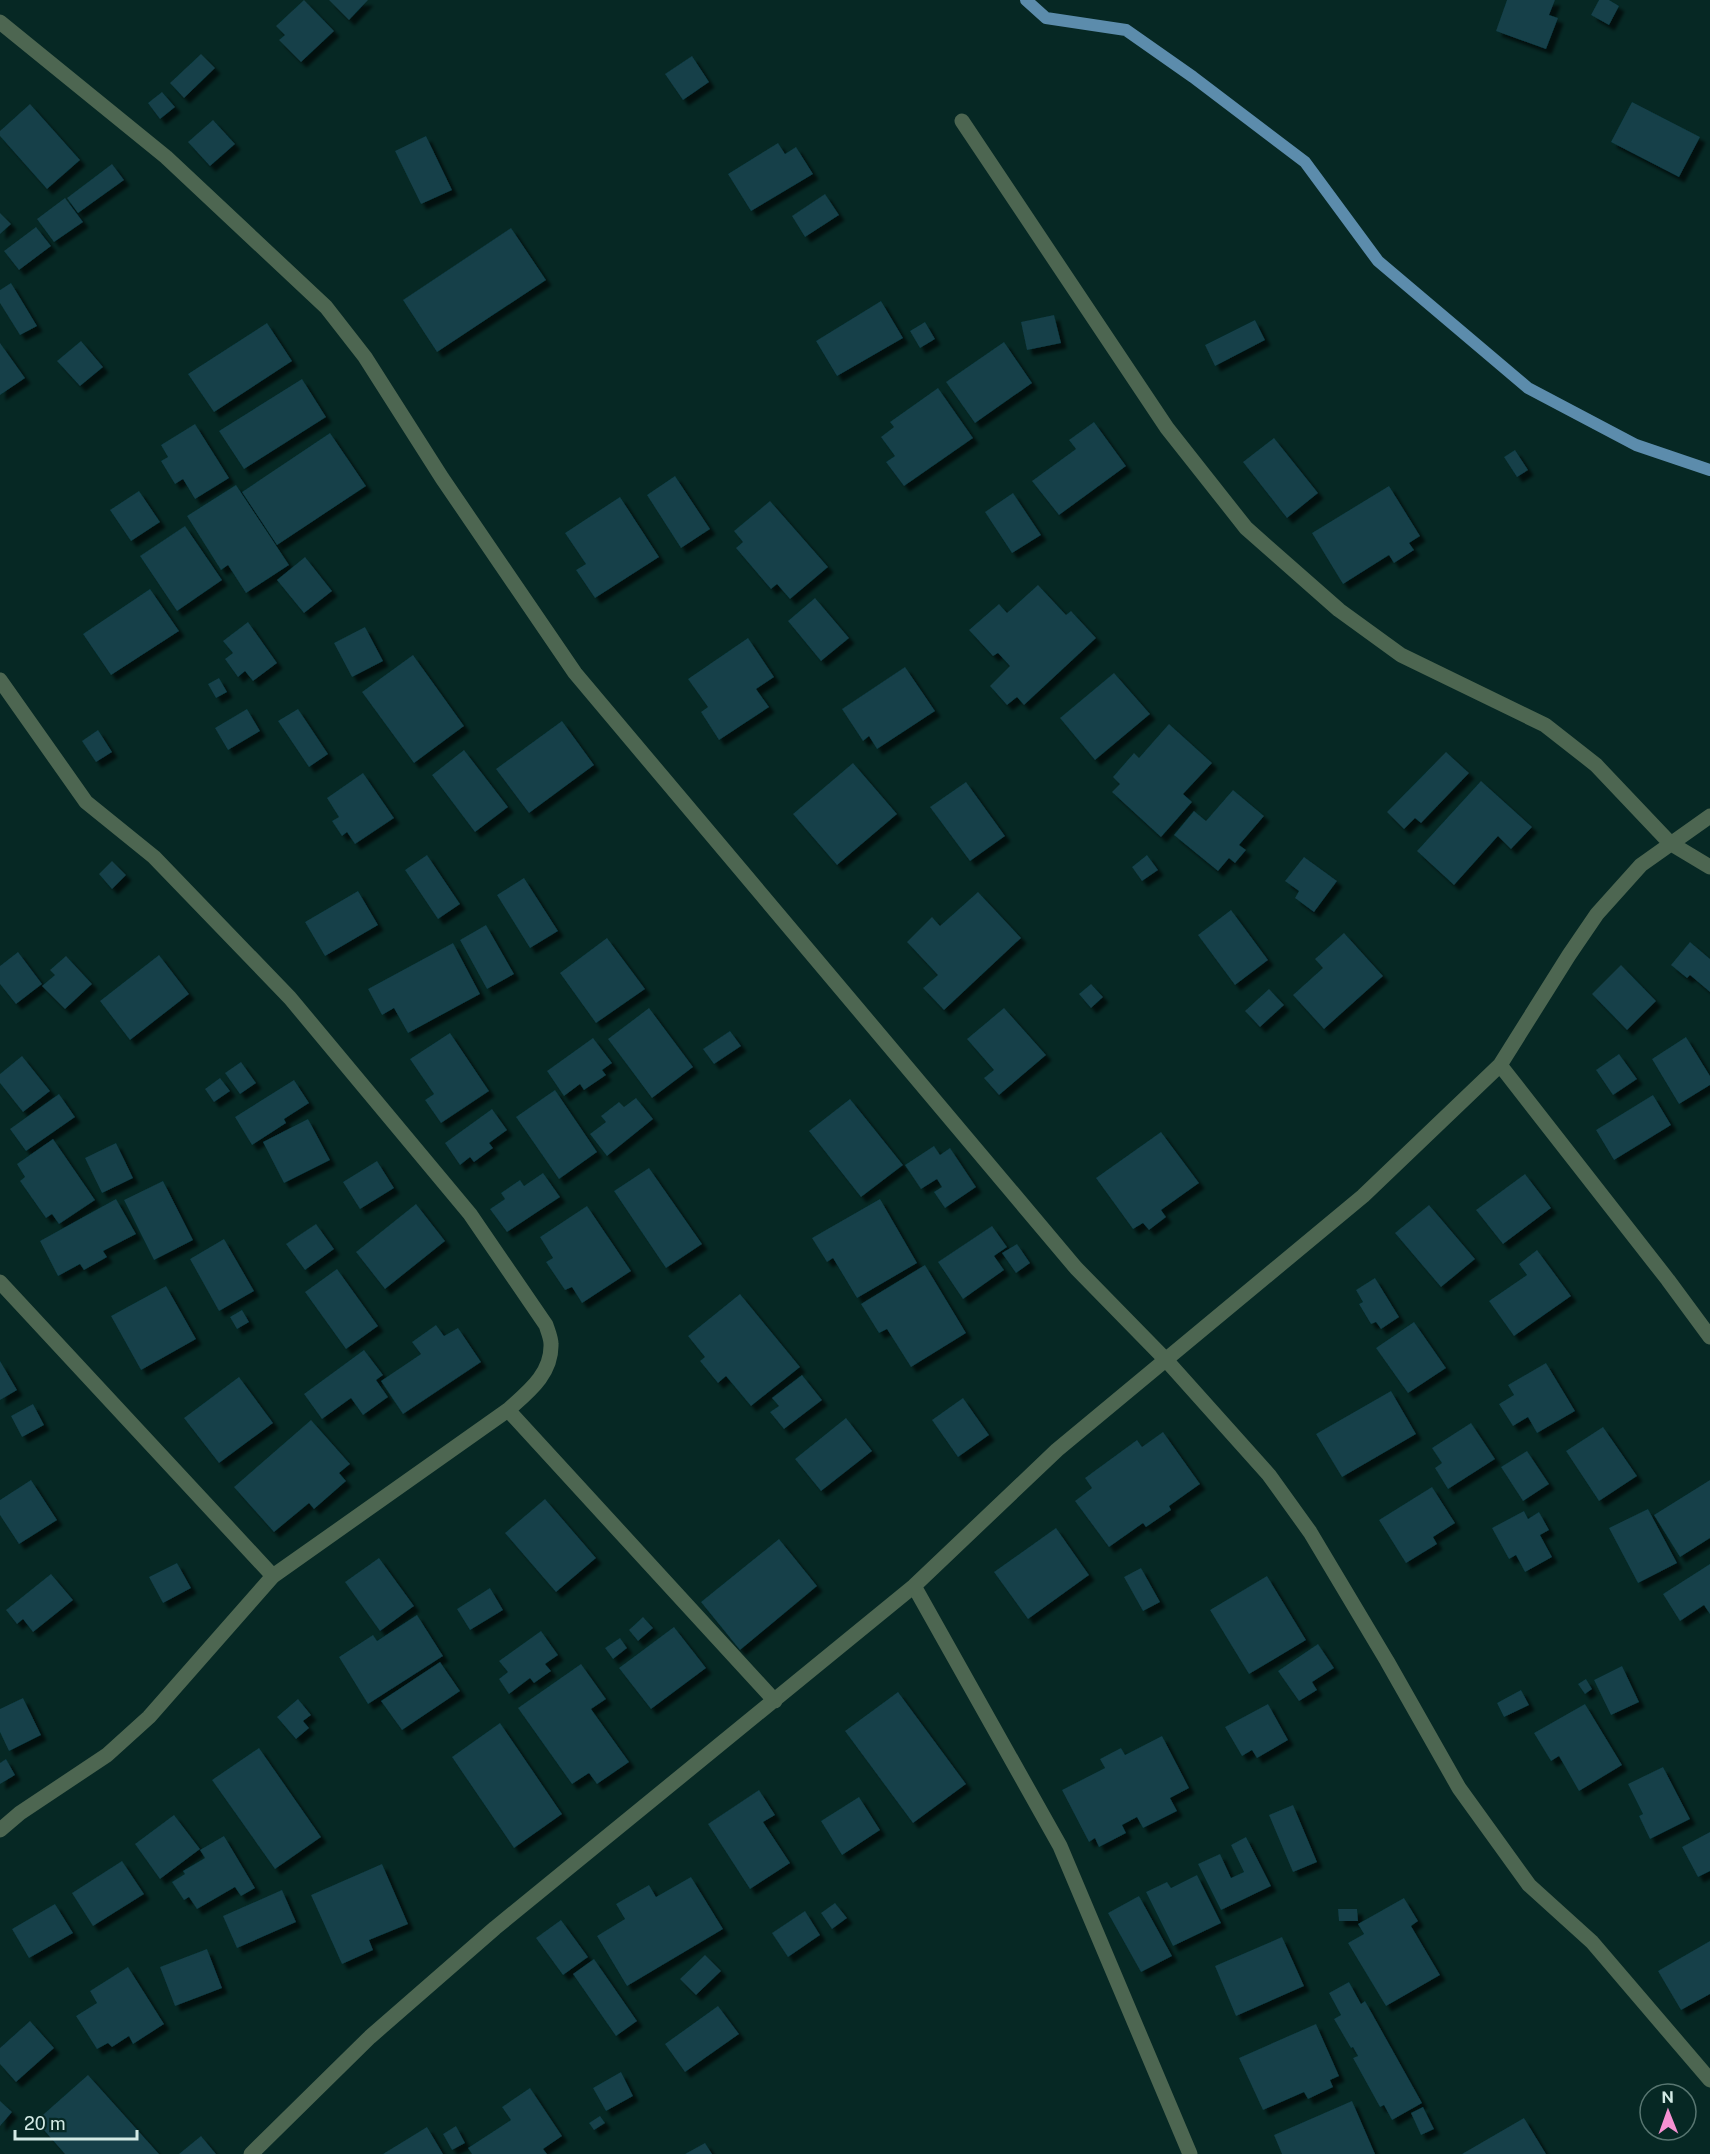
<svg xmlns="http://www.w3.org/2000/svg" width="1710" height="2154" font-family="'Public Sans',sans-serif">
<defs>
<filter id="shadow"><feDropShadow dx="5.5" dy="5.5" stdDeviation="1.5" flood-color="#0009"/></filter>
</defs>
<rect width="100%" height="100%" fill="#062824"/>
<g fill="none" stroke-linecap="round" stroke-linejoin="round">
<path stroke="#5c8cac" stroke-width="12" d="M1026,0L1046,18L1126,30L1193,77L1305,162L1378,261L1528,388L1636,445L1710,470"/>
</g>
<path fill="#133f48" filter="url(#shadow)" d="M304,0L334,31L301,62L279,40L285,35L276,26Z
M329,0H368L349,20Z
M1507,0H1555L1549,15L1558,18L1546,49L1496,31Z
M1599,0H1609L1619,6L1609,25L1591,15Z
M201,54L215,68L184,98L170,83Z
M692,56L709,82L683,100L665,74Z
M162,92L175,107L160,119L148,103Z
M1632,102L1700,137L1679,177L1611,142Z
M30,104L80,160L47,189L0,136V131Z
M213,120L235,144L210,166L188,142Z
M426,136L452,190L421,204L395,151Z
M778,143L785,154L796,147L813,174L751,211L728,174Z
M112,164L124,180L78,213L67,198Z
M825,194L839,215L805,237L792,216Z
M65,198L83,222L54,242L37,219Z
M0,213L11,224L0,234Z
M36,227L51,246L19,270L4,251Z
M511,228L546,280L437,352L403,300Z
M11,283L37,326L20,335L0,303V290Z
M881,301L903,338L837,376L816,341Z
M1054,315L1061,343L1027,350L1021,322Z
M1255,320L1265,340L1215,366L1205,345Z
M925,322L935,339L920,348L910,331Z
M267,323L292,361L214,412L188,374Z
M81,341L103,367L80,386L57,361Z
M1004,342L1032,383L975,423L946,382Z
M0,343L25,378L0,395Z
M302,379L326,417L244,469L219,431Z
M938,388L973,438L904,486L886,462L895,456L881,437L894,427L890,422Z
M1094,422L1126,466L1059,515L1032,481L1076,449L1069,440Z
M195,424L229,478L195,499L183,479L175,484L161,461L168,457L161,445Z
M330,433L366,486L277,545L242,492Z
M1274,438L1318,493L1287,518L1243,462Z
M1515,450L1528,470L1517,477L1504,457Z
M675,476L710,529L681,548L647,495Z
M236,485L289,565L246,593L228,565L221,570L187,516Z
M1389,486L1420,536L1409,543L1414,550L1394,563L1389,555L1343,584L1312,533Z
M139,491L160,522L131,541L110,510Z
M1013,493L1041,535L1012,553L985,512Z
M620,497L659,557L595,598L576,570L586,564L565,533Z
M770,501L828,567L790,599L777,584L771,589L736,548L743,542L734,531Z
M185,526L222,580L177,611L140,556Z
M305,557L332,591L304,613L277,580Z
M1038,585L1066,615L1071,611L1096,638L1024,705L1017,697L1007,705L990,686L1010,666L998,653L993,656L969,630L999,604L1007,613Z
M150,589L179,631L111,675L83,634Z
M815,598L849,638L821,661L788,621Z
M248,622L277,663L253,681L245,671L238,677L225,659L233,653L223,641Z
M365,627L383,661L352,677L334,643Z
M748,638L774,677L756,689L769,707L719,740L701,712L708,707L688,679Z
M413,655L464,726L414,763L362,692Z
M905,667L935,711L877,749L869,736L863,741L842,709Z
M1114,673L1150,714L1095,760L1060,718Z
M219,678L227,692L216,698L208,684Z
M247,709L260,731L228,750L215,728Z
M298,709L328,754L309,767L278,721Z
M562,721L594,765L529,813L496,769Z
M1169,724L1212,763L1183,794L1192,802L1161,837L1112,792L1120,784L1113,777L1134,753L1139,758Z
M98,730L112,752L96,762L82,741Z
M464,750L508,807L475,832L432,775Z
M1446,752L1469,773L1421,823L1415,818L1404,829L1387,812Z
M853,763L897,814L837,865L793,814Z
M363,773L394,818L355,844L347,832L342,836L332,821L339,817L327,798Z
M1481,781L1532,827L1511,849L1498,836L1454,885L1417,851Z
M966,782L1005,836L970,861L930,807Z
M1233,790L1264,816L1239,845L1246,850L1235,863L1229,858L1218,871L1174,835L1194,811L1206,821Z
M427,855L460,904L438,919L405,870Z
M1147,855L1158,870L1142,881L1132,867Z
M1304,857L1337,881L1314,912L1295,898L1299,891L1285,881Z
M112,861L126,875L112,889L99,874Z
M524,878L558,931L530,948L497,895Z
M358,891L378,925L325,956L305,922Z
M978,892L1021,938L944,1010L923,988L938,975L907,942L932,917L940,926Z
M1231,910L1268,960L1235,985L1198,935Z
M486,925L514,974L487,989L460,940Z
M1344,933L1383,976L1324,1029L1293,995L1323,968L1315,959Z
M607,938L645,989L596,1023L560,973Z
M1690,942L1710,959V992L1690,975L1687,978L1671,965Z
M453,943L480,994L408,1033L394,1008L382,1015L368,989Z
M18,952L42,984L16,1004L0,984V966Z
M159,955L189,994L130,1040L100,1001Z
M66,956L92,984L65,1009L42,986L55,975L50,970Z
M1621,965L1656,1001L1627,1030L1592,994Z
M1091,984L1103,997L1091,1008L1079,994Z
M1269,989L1284,1005L1260,1027L1245,1011Z
M649,1008L693,1067L652,1098L608,1039Z
M1004,1008L1046,1055L999,1095L984,1078L994,1070L967,1039Z
M730,1031L741,1046L714,1064L703,1049Z
M450,1033L489,1091L441,1123L425,1100L434,1094L410,1059Z
M1686,1037L1710,1076V1085L1679,1104L1652,1059Z
M593,1038L612,1063L602,1070L606,1075L584,1090L580,1084L564,1096L547,1071Z
M1619,1054L1637,1079L1613,1095L1596,1070Z
M22,1056L50,1091L23,1112L0,1083V1074Z
M241,1062L256,1083L240,1094L225,1073Z
M220,1078L230,1091L214,1102L205,1089Z
M294,1080L309,1103L284,1119L286,1123L252,1145L235,1117Z
M555,1090L597,1152L559,1179L516,1117Z
M59,1094L75,1117L26,1151L10,1129Z
M1653,1095L1671,1125L1614,1160L1596,1130Z
M636,1098L653,1119L607,1156L590,1134L606,1122L601,1116L619,1102L624,1107Z
M850,1099L903,1165L861,1197L809,1131Z
M492,1109L507,1130L489,1143L493,1148L474,1162L470,1157L460,1165L445,1143Z
M308,1119L330,1160L284,1183L263,1142Z
M1161,1132L1199,1183L1161,1210L1166,1217L1149,1230L1143,1223L1133,1229L1096,1178Z
M53,1139L95,1200L59,1224L52,1214L46,1218L20,1181L25,1177L17,1164Z
M116,1143L133,1178L102,1193L85,1158Z
M934,1146L940,1155L950,1148L976,1187L945,1208L934,1192L942,1187L937,1179L921,1189L905,1165Z
M377,1161L394,1188L360,1209L343,1182Z
M649,1168L702,1244L666,1268L614,1191Z
M543,1173L560,1197L507,1232L490,1209L505,1199L501,1193L520,1180L524,1186Z
M1525,1174L1551,1208L1503,1244L1476,1210Z
M163,1181L193,1240L154,1260L124,1200Z
M116,1199L136,1234L103,1251L107,1257L84,1270L80,1264L58,1276L40,1241Z
M880,1199L917,1263L857,1298L833,1258L827,1262L812,1238Z
M416,1204L445,1241L385,1289L356,1252Z
M1429,1205L1475,1259L1441,1287L1395,1233Z
M587,1206L631,1271L582,1303L572,1287L565,1290L546,1262L553,1258L540,1237Z
M316,1224L334,1249L305,1270L286,1244Z
M992,1226L1007,1247L994,1256L1004,1270L963,1299L938,1262Z
M224,1239L254,1291L219,1311L190,1259Z
M1017,1244L1030,1263L1016,1273L1002,1253Z
M1537,1250L1571,1296L1514,1336L1489,1301L1527,1275L1519,1264Z
M925,1265L966,1333L911,1367L887,1329L879,1333L861,1304Z
M337,1269L378,1326L346,1349L305,1292Z
M1375,1278L1399,1317L1381,1329L1376,1322L1371,1324L1359,1304L1363,1302L1356,1290Z
M166,1286L196,1339L141,1370L111,1316Z
M740,1294L800,1367L751,1406L726,1376L718,1383L700,1361L705,1357L688,1336Z
M242,1310L249,1322L237,1329L230,1317Z
M1414,1322L1446,1368L1408,1393L1376,1348Z
M436,1325L444,1336L458,1328L481,1362L403,1414L381,1381L421,1354L412,1342Z
M364,1350L383,1375L376,1380L388,1397L363,1415L351,1398L322,1419L304,1394Z
M0,1361L17,1390L0,1400Z
M1546,1363L1575,1411L1537,1433L1528,1417L1513,1426L1499,1404L1514,1395L1508,1385Z
M802,1375L822,1400L784,1429L770,1412L779,1406L772,1398Z
M239,1377L273,1423L219,1463L184,1418Z
M1391,1391L1416,1434L1342,1477L1316,1434Z
M963,1398L989,1435L958,1457L932,1420Z
M33,1404L44,1425L22,1437L11,1416Z
M846,1418L872,1451L821,1491L795,1459Z
M311,1420L350,1464L339,1473L346,1481L314,1509L309,1503L274,1532L234,1487Z
M1471,1423L1495,1459L1448,1489L1435,1468L1442,1463L1432,1448Z
M1603,1427L1637,1476L1599,1501L1566,1451Z
M1163,1432L1200,1484L1169,1506L1171,1510L1146,1527L1143,1523L1109,1547L1075,1501L1092,1488L1085,1478L1137,1440L1142,1447Z
M1527,1451L1549,1484L1523,1501L1501,1467Z
M31,1480L57,1520L19,1544L0,1515V1500Z
M1710,1480V1538L1680,1557L1654,1515Z
M1432,1487L1455,1523L1433,1537L1437,1544L1406,1563L1379,1520Z
M545,1499L596,1558L556,1592L505,1533Z
M1648,1509L1677,1563L1638,1583L1609,1528Z
M1524,1511L1528,1519L1539,1512L1549,1530L1540,1535L1552,1557L1525,1572L1516,1555L1509,1559L1492,1528Z
M1056,1528L1089,1575L1028,1619L994,1572Z
M779,1539L817,1586L740,1650L701,1602Z
M379,1558L414,1606L380,1631L345,1582Z
M177,1563L191,1588L163,1603L149,1577Z
M1710,1564V1614L1704,1605L1680,1621L1663,1594Z
M1141,1568L1160,1602L1143,1611L1124,1577Z
M51,1574L73,1600L33,1632L23,1619L17,1624L6,1610Z
M1267,1576L1306,1640L1249,1674L1210,1610Z
M490,1588L503,1610L470,1630L457,1609Z
M417,1615L443,1656L368,1704L339,1657L373,1635L377,1641Z
M643,1617L653,1628L638,1641L629,1630Z
M674,1627L706,1668L651,1709L619,1668Z
M541,1631L558,1655L545,1664L551,1671L534,1683L530,1678L509,1694L499,1679L508,1672L499,1661Z
M620,1638L627,1648L613,1659L605,1648Z
M1318,1644L1334,1668L1312,1682L1317,1690L1299,1701L1278,1671Z
M440,1662L460,1691L402,1730L381,1701Z
M581,1664L606,1699L591,1709L629,1762L597,1784L589,1773L572,1784L518,1708Z
M1622,1666L1639,1702L1611,1715L1594,1680Z
M1586,1679L1592,1689L1585,1694L1578,1684Z
M1521,1690L1529,1705L1504,1717L1497,1703Z
M898,1692L966,1784L913,1823L845,1731Z
M23,1698L41,1735L9,1751L0,1732V1709Z
M298,1699L311,1715L303,1721L309,1728L296,1739L277,1717Z
M1268,1704L1288,1740L1257,1758L1252,1750L1242,1756L1225,1727Z
M1585,1704L1622,1765L1579,1791L1559,1756L1551,1761L1534,1733Z
M500,1723L562,1814L514,1848L452,1757Z
M1162,1736L1189,1788L1170,1798L1177,1811L1143,1828L1137,1817L1122,1825L1126,1833L1099,1847L1095,1838L1089,1842L1062,1790L1105,1768L1100,1759L1121,1748L1125,1755Z
M259,1748L321,1837L275,1869L212,1780Z
M6,1759L15,1775L0,1784V1763Z
M1663,1767L1690,1819L1650,1839L1639,1816L1643,1814L1628,1784Z
M759,1790L775,1815L763,1822L790,1863L750,1889L708,1824Z
M859,1797L880,1830L842,1855L821,1821Z
M1293,1805L1317,1862L1293,1872L1269,1815Z
M174,1815L200,1849L160,1879L135,1844Z
M1710,1832V1871L1698,1877L1682,1847Z
M224,1836L255,1888L241,1896L235,1887L197,1909L189,1897L184,1900L172,1882L185,1874L183,1871L205,1858L200,1850Z
M1246,1837L1271,1886L1221,1910L1198,1864L1220,1854L1231,1878L1244,1872L1231,1845Z
M122,1861L144,1894L93,1926L72,1893Z
M382,1864L408,1924L369,1940L373,1950L342,1964L311,1895Z
M1197,1875L1221,1923L1173,1946L1146,1892L1167,1882L1171,1888Z
M691,1877L723,1929L627,1986L597,1936L625,1919L616,1904L649,1885L656,1897Z
M282,1890L296,1922L237,1948L223,1916Z
M1139,1896L1172,1956L1141,1972L1108,1913Z
M1404,1898L1418,1921L1411,1926L1440,1975L1386,2006L1348,1943L1364,1934L1358,1924Z
M835,1903L847,1918L832,1929L821,1913Z
M55,1904L73,1933L29,1958L12,1929Z
M1338,1909H1357L1358,1921H1339Z
M805,1911L820,1935L788,1957L772,1933Z
M561,1920L588,1957L563,1975L536,1938Z
M1282,1937L1304,1986L1236,2016L1215,1966Z
M1710,1941V1994L1681,2010L1658,1971Z
M207,1949L222,1988L175,2006L160,1967Z
M705,1955L721,1971L696,1995L680,1979Z
M594,1959L637,2021L616,2036L573,1974Z
M128,1967L164,2024L133,2044L129,2036L112,2047L108,2043L97,2049L76,2016L97,2003L90,1991Z
M1349,1982L1361,2004L1365,2001L1422,2103L1392,2120L1384,2105L1380,2107L1353,2058L1358,2056L1353,2047L1351,2048L1334,2019L1341,2015L1329,1993Z
M718,2006L739,2034L685,2072L665,2044Z
M30,2021L54,2048L16,2082L0,2064V2048Z
M1316,2024L1339,2076L1330,2080L1333,2087L1308,2099L1304,2092L1263,2110L1239,2058Z
M621,2072L633,2096L606,2111L593,2088Z
M88,2075L159,2154H65L36,2121Z
M530,2088L562,2136L543,2149L547,2154H472L468,2148L511,2120L502,2107Z
M0,2101L12,2112L0,2126Z
M1352,2101L1375,2154H1282L1274,2135Z
M1423,2107L1434,2129L1421,2135L1411,2113Z
M600,2116L605,2123L594,2130L589,2123Z
M1524,2118L1546,2154H1462Z
M456,2126L465,2143L452,2150L443,2134Z
M427,2127L443,2154H383Z
M201,2136L216,2154H179Z
M705,2143L712,2154H685Z"/>
<g fill="none" stroke-linecap="round" stroke-linejoin="round">
<path stroke="#4d6651" stroke-width="15" d="M0,22L166,157L326,307L365,357L442,478L575,673L1076,1268L1167,1361L1269,1475L1310,1532L1387,1661L1459,1788L1529,1885L1592,1942L1710,2080
M962,121L1167,428L1246,528L1339,610L1401,655L1545,725L1596,765L1670,843L1710,867
M0,680L86,802L154,857L290,998L470,1214L546,1325C548,1331 551,1338 551,1344C552,1374 528,1392 508,1410L273,1576L149,1717L107,1755L20,1813L0,1830
M1500,1065L1668,1280L1710,1337
M0,1282L273,1576
M508,1410L775,1701
M914,1586L1060,1846L1190,2154
M251,2154L370,2037L495,1928L914,1586L1057,1450L1363,1196L1500,1065L1569,955L1597,914L1641,865L1710,816"/>
</g>
<g transform="translate(1668 2112) rotate(359)"><circle r="28" fill="#062824" stroke="#587671" stroke-width="1.5"/>
<path d="M0-4.5L10 22L0 15L-10 22Z" fill="#f591d2"/>
<text y="-9" font-size="16" font-weight="bold" text-anchor="middle" fill="#d3eae5">N</text>
</g>
<path d="M15 2130v9h122v-9" fill="none" stroke="#d3eae5" stroke-width="3"/>
<text x="24" y="2130" font-size="18" fill="#d3eae5" stroke="#062824" stroke-width="4.5" paint-order="stroke">20 m</text>
</svg>
